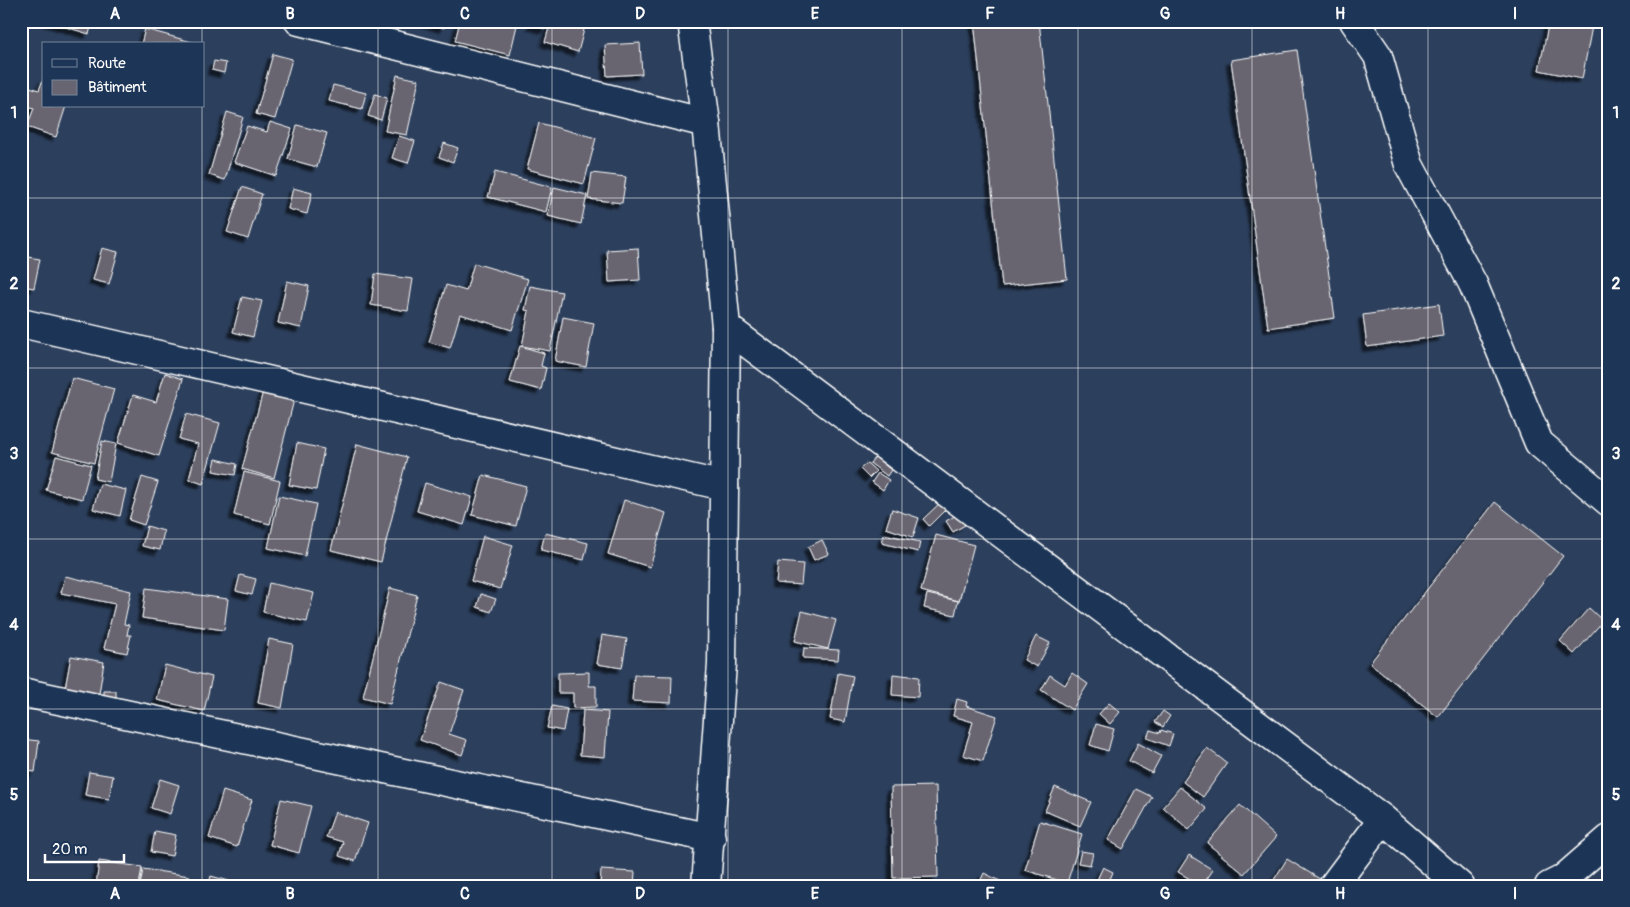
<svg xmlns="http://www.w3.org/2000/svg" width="1630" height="907" font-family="Pangolin,sans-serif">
<defs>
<filter id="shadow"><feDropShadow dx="-4.5" dy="4.5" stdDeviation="1" flood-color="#0009"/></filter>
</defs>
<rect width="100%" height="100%" fill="#2c3f5c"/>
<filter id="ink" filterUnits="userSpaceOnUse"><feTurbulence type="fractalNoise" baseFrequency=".02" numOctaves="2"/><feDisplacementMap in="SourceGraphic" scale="10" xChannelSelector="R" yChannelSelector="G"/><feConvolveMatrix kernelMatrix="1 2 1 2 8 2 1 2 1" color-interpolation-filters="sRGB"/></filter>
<g filter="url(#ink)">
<path fill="#676571" stroke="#fff" filter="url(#shadow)" d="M46,21H93L89,34Z
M423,21H446L444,28Z
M460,21H518L510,55L455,41Z
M533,21H548L546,29L532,25Z
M551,21H570L585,26L578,52L545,42Z
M974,21H1039L1067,279L1002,286Z
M1549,21H1593L1582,79L1539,70Z
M145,29L199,44H141Z
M640,43L642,74L607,76L605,45Z
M1297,50L1335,318L1268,328L1231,60Z
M273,54L292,59L275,119L256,114Z
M214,61L226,63L224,73L212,70Z
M397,75L419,80L407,135L385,131Z
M44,77V106H66L56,137L27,127L34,108L21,104V84L39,90Z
M333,85L366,93L362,109L329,101Z
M375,94L387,98L381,120L368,116Z
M227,112L243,117L225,180L209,175Z
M270,122L292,129L276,176L234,162L247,126L267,132Z
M539,123L596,138L584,184L527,169Z
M297,125L327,133L317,167L288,159Z
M399,136L415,141L408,163L392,158Z
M444,143L458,148L453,162L439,157Z
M495,172L552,187L546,212L488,197Z
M592,173L626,177L622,203L588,199Z
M242,187L262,194L248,239L227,232Z
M554,187L587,195L581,224L548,216Z
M293,188L312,193L307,214L288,209Z
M102,248L118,252L109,284L93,280Z
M638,248L640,280L609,282L607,250Z
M21,256L40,259L34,288L21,286Z
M474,263L528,279L512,330L460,314L450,348L429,342L446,285L466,291Z
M375,274L413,279L408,311L371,305Z
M287,281L309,286L301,328L278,323Z
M530,286L562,292L550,351L522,346L529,311L525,310Z
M242,297L262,301L253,337L233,332Z
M1439,304L1443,336L1367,347L1363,315Z
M563,317L594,323L586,367L555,361Z
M520,346L544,353L541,366L546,368L541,390L510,382Z
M165,373L183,379L159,456L118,443L133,395L156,402Z
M72,378L114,389L94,463L52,452Z
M265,384L296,392L274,478L242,469Z
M186,414L220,423L203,484L189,479L198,444L179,439Z
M102,441L116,444L109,482L95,479Z
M297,443L324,449L316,490L289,485Z
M357,444L407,457L381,562L331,550Z
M56,456L91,465L82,499L46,490Z
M875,457L891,470L887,476L870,463Z
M216,459L237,464L235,475L213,471Z
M867,463L876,471L869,478L860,469Z
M244,472L280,481L270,524L234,515Z
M878,473L889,480L883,490L872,482Z
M483,475L526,486L516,526L472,515Z
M142,477L158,482L144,525L129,520Z
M425,483L472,497L464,525L417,511Z
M100,484L126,490L120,516L93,509Z
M279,496L316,504L305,556L268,548Z
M624,500L666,513L650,567L608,554Z
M1495,502L1563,556L1438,717L1370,663Z
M940,503L946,509L929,526L923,519Z
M892,509L919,518L913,537L886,528Z
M958,514L965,525L953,532L946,521Z
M147,526L164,531L160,550L142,546Z
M545,533L588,543L584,560L541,550Z
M884,534L920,542L918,552L882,543Z
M936,535L974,545L959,601L921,591Z
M483,536L513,545L500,589L471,581Z
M822,540L829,554L814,560L808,547Z
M778,562L803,564L801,585L776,583Z
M240,575L256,579L252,595L236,591Z
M65,576L131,591L124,624L129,625L127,635H131L127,653L104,648L115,604L61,593Z
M269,583L314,593L307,622L263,612Z
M146,588L228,599L224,630L142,618Z
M390,588L417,595L390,704L363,697Z
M481,594L496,599L491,612L477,607Z
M927,594L958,601L955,615L924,608Z
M1589,608L1603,621L1574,654L1560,641Z
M802,611L836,620L828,649L795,641Z
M602,635L627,639L622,668L597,664Z
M1036,636L1050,643L1037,667L1024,660Z
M269,639L293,644L282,708L258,703Z
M804,648L839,650L838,660L803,658Z
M71,656L104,662L98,700L64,694Z
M165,665L212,677L204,711L157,700Z
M589,672V686H596V707L573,708V693H558V673Z
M838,673L853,676L845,722L830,719Z
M1072,673L1088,684L1072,710L1041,690L1050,675L1065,685Z
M893,674L919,677L918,697L892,695Z
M634,675L672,676L671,703L632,701Z
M441,682L464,690L449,734L467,740L462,755L420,740Z
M104,691H116V700H104Z
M957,699L967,702L966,706L997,716L983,761L963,755L973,722L953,716Z
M1109,703L1120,712L1110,724L1099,714Z
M552,706L567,709L563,731L547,728Z
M583,710L608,712L605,757L580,755Z
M1163,711L1170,716L1163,727L1155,722Z
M1096,724L1114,729L1108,751L1090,745Z
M1150,730L1160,733L1161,730L1173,734L1169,746L1147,738Z
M21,739L39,741L35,772L21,770Z
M1138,743L1161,756L1152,773L1129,761Z
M1207,748L1227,763L1203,797L1183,782Z
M89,772L113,776L109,799L85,795Z
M160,779L179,785L170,814L151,808Z
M936,786L938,877L893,878L891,787Z
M1055,787L1091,802L1080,826L1045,811Z
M1180,787L1207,809L1189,830L1163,807Z
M1136,789L1152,797L1123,849L1108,840Z
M223,791L252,800L237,847L209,838Z
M281,799L311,806L299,853L270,845Z
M1240,805L1276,837L1244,874L1207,843Z
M335,812L368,823L355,861L339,856L343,842L326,837Z
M1040,821L1082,834L1067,883L1025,870Z
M155,831L176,835L172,856L151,852Z
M1081,851L1093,853L1090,865L1078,863Z
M1189,855L1213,870L1202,886L1178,872Z
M1287,859L1323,881L1320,886H1270Z
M99,861L142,867L139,886H96Z
M1103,867L1113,872L1108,884L1111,886H1094Z
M143,869L190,876L189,886H140Z
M601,870L635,872L634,886H600Z
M984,873L1010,886H978Z
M211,876L247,886H208Z"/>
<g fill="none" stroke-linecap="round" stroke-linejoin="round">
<g stroke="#fff" stroke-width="31">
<path id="street" d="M299,21L706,123
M1354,21L1378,56L1409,165L1473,284L1539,443L1609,502
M21,323L724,486
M726,327L1383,819L1460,886
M21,692L711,838
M1333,886L1383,819
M1549,886L1563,879L1609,839"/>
</g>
<g stroke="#fff" stroke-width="31">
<path id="secondary" d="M692,21L706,123L726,327L722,664L706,886"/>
</g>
<use href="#street" stroke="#1d3557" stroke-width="28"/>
<use href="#secondary" stroke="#1d3557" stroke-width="28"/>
</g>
</g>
<path fill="none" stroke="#fff" stroke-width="1" stroke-opacity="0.55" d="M202,21V44M378,21V886M552,21V886M728,21V886M902,21V886M1078,21V886M1252,21V886M1428,21V886M202,106V886M21,198H1609M21,368H1609M21,539H1609M21,709H1609"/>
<rect width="1630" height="907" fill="none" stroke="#1d3557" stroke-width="55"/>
<rect x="42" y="42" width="162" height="65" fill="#1d3557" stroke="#77869a"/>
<rect x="52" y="59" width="25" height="8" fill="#1d3557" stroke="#77869a"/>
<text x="88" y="68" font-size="15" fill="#ffffff">Route</text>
<rect x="52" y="80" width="25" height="15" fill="#676571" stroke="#77869a"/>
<text x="88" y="92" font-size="15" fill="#ffffff">Bâtiment</text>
<path d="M45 854v8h79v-8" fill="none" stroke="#ffffff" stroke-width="2.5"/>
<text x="52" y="854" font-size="15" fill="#ffffff" stroke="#1d3557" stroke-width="4" paint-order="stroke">20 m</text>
<rect x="28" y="28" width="1574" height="852" fill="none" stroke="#fff" stroke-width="2"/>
<g font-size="16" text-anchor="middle" font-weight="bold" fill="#fff">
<text x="115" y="19">A</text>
<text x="290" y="19">B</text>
<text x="465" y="19">C</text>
<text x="640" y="19">D</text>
<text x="815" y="19">E</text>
<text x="990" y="19">F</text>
<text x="1165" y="19">G</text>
<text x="1340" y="19">H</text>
<text x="1515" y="19">I</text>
<text x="14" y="118">1</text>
<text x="1616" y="118">1</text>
<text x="14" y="289">2</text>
<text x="1616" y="289">2</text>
<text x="14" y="459">3</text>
<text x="1616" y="459">3</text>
<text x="14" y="630">4</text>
<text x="1616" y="630">4</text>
<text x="14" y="800">5</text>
<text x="1616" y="800">5</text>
<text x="115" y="899">A</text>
<text x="290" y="899">B</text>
<text x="465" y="899">C</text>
<text x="640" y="899">D</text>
<text x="815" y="899">E</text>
<text x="990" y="899">F</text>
<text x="1165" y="899">G</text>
<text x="1340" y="899">H</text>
<text x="1515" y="899">I</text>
</g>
</svg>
